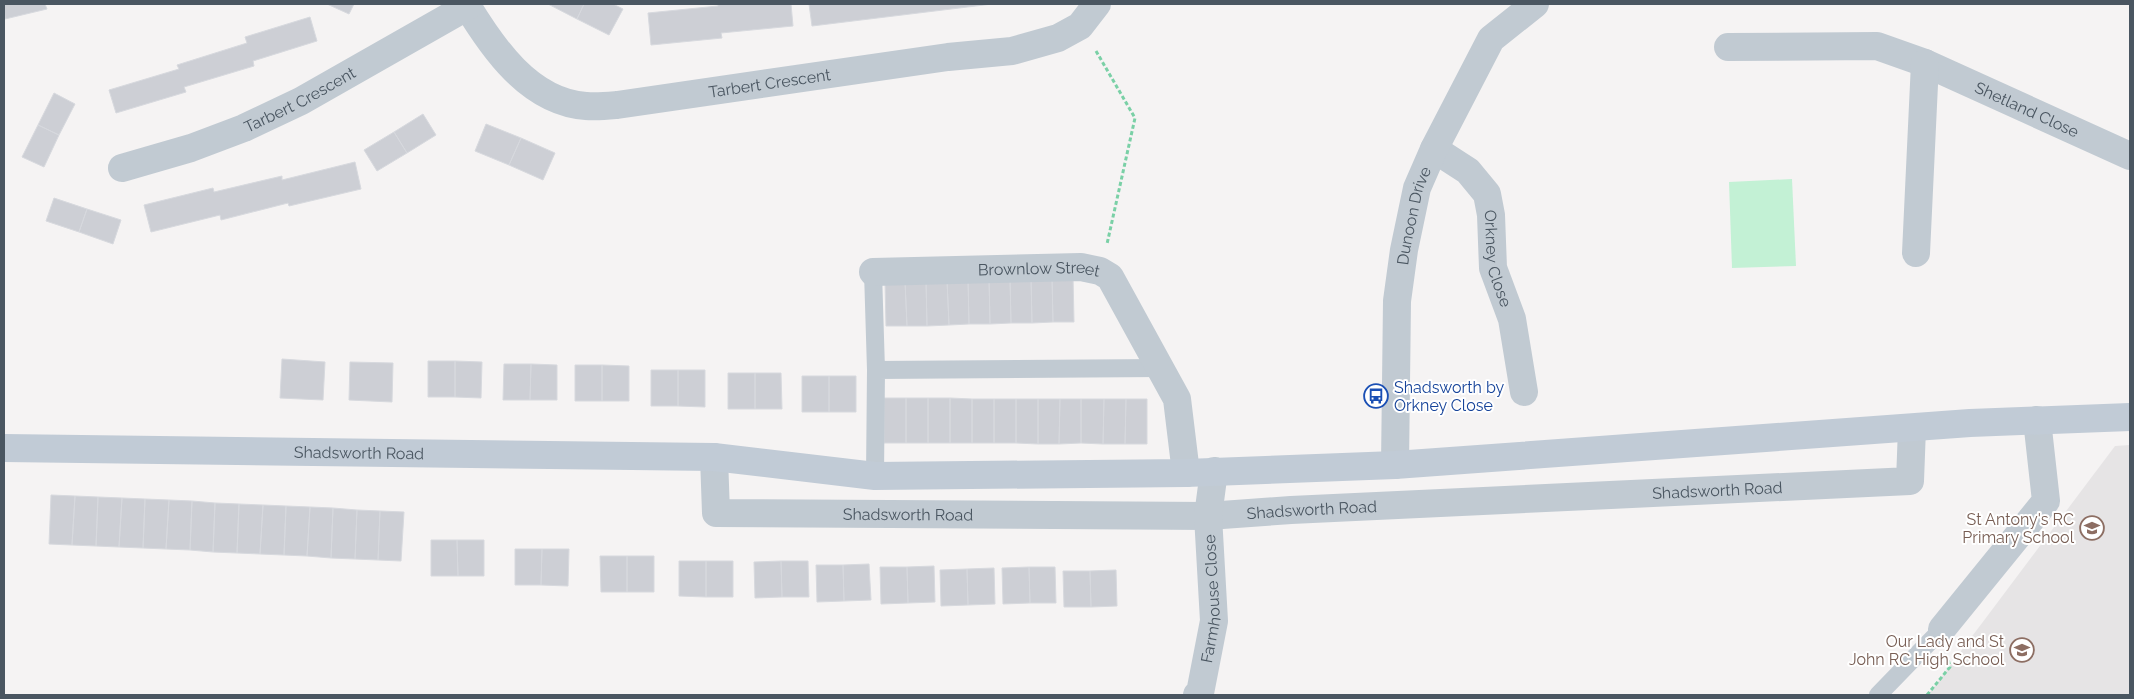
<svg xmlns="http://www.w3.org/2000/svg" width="2134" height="699" font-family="Raleway,sans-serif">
<rect width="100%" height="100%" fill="#f5f3f3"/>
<path fill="#e6e4e5" d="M2130,445V695H1928L2115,446Z"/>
<path fill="#c3f1d5" d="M1792,179L1796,266L1732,268L1729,182Z"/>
<path fill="#cdcfd5" stroke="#d7d9de" d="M4,4H45L47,9L5,19Z
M327,4H354L349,14Z
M548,4H584L577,19Z
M584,4H613L623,9L609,35L577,19Z
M718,4H791L793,26L721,33L722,38L651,45L648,13L718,6Z
M809,4H992L812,26Z
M310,17L317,41L253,61L254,66L184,87L186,92L116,113L109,90L179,69L177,65L247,43L245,37Z
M54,93L75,104L59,135L38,125Z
M423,114L436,135L407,153L394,132Z
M486,124L521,138L509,165L475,151Z
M38,125L59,135L44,167L22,157Z
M394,132L407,153L377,171L364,150Z
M521,138L555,153L543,180L509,165Z
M355,162L361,189L289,206L288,203L221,220L220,215L151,232L144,205L213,188L214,192L282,176V180Z
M54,198L87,209L79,232L46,221Z
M87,209L121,220L113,244L79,232Z
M1073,276L1074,322H1053L1052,277Z
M1052,277L1053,322L1032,323L1031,278Z
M989,278L990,324H969L968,279Z
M989,278H1010L1011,323L990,324Z
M1010,278H1031L1032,323H1011Z
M968,279L969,324L949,325L947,280Z
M926,280L927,326H907L905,281Z
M926,280H947L949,325L927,326Z
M885,281H905L907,326H886Z
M282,359L325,362L323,400L280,398Z
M428,361H455V397H428Z
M455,361L482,362L481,398L455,397Z
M350,362L393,363L392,402L349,400Z
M504,364H531L530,400H503Z
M531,364L557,365V400H530Z
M575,365H602V401H575Z
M602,365L629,366V401H602Z
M651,370H678V406H651Z
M678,370H705V407L678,406Z
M728,373H755V409H728Z
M755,373H781L782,409H755Z
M802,376H829V412H802Z
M829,376H856V412H829Z
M884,398H906V443H884Z
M906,398H928V443H906Z
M928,398H950V443H928Z
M950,398L972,399V443H950Z
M972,399H994V443H972Z
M994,399H1016V443H994Z
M1016,399H1038V444L1016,443Z
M1038,399H1060L1059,444H1038Z
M1060,399H1081V443L1059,444Z
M1081,399H1104L1103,444L1081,443Z
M1104,399H1126L1125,444H1103Z
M1126,399H1147V444H1125Z
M51,495L75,496L72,545L49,544Z
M75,496L98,497L96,546L72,545Z
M98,497L122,498L119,547L96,546Z
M122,498L145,499L143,548L119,547Z
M145,499L169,500L166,549L143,548Z
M169,500L192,501L190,550L166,549Z
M192,501L215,503L213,552L190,550Z
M215,503L239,504L237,553L213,552Z
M239,504L263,505L260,554L237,553Z
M263,505L286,506L284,555L260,554Z
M286,506L310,507L307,556L284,555Z
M310,507L333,508L331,558L307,556Z
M333,508L357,510L355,559L331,558Z
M357,510L380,511L378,560L355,559Z
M380,511L404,512L401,561L378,560Z
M431,540H457L458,576H431Z
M457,540H484V576H458Z
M515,549H542L541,585H515Z
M542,549H569L568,586L541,585Z
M600,556H627V592H601Z
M627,556H654V592H627Z
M679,561H706V597L679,596Z
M706,561H733V597H706Z
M781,561H808L809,597H782Z
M781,561L782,597L755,598L754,562Z
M869,564L871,600L844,601L843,565Z
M816,565H843L844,601L817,602Z
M934,566L935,602L908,603L907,567Z
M880,567H907L908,603L881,604Z
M1029,567H1055L1056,603H1030Z
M1029,567L1030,603L1003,604L1002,568Z
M994,568L995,604L968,605L967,569Z
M967,569L968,605L941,606L940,570Z
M1116,570L1117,606L1091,607L1090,571Z
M1063,571H1090L1091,607H1064Z"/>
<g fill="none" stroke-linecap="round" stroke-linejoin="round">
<path stroke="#7ad0a6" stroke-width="3" stroke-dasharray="4 2.5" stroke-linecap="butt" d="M1096,51L1135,118L1107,244
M1927,695L1950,667L1948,659"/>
<path stroke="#c1cad2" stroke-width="18" d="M873,272L876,370L875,476
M876,370L1161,368
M1878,695L1942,629"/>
<g stroke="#c1cad2" stroke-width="28">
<path id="s1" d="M466,4C492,47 529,102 586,106C596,107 606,106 617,105L948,57L1012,51L1058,38L1080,26L1097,4"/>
<path id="s2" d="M1728,47L1877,46L1925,63L2130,156"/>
<path id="s3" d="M1434,149L1468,171L1487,194L1491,215L1493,268L1512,319L1524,392"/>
<path id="s4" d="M122,168L191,148L244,128L301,101L468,6"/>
<path d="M1916,253L1925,63"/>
<path id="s5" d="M873,272L1081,267L1100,271L1110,277L1177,399L1186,473"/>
<path id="s6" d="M714,457L716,513L1208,516L1291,510L1910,481L1912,428"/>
<path id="s7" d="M1395,465L1397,301L1404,250L1417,188L1434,149L1491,39L1535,4"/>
<path d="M1942,629L2046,501L2037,420"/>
<path id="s8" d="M1197,695L1200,693L1214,621L1208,516L1214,471"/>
</g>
<path stroke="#c1cbd6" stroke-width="28" id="s9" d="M4,448L714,457L875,476L1186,473L1395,465L1970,423L2130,417"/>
</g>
<defs>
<g id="bus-ring" transform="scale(1.25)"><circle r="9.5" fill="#fff" stroke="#1a4fb4" stroke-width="1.5"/><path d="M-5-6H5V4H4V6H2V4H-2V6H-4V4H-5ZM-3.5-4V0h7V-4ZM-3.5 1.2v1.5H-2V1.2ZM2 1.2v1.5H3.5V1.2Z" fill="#1a4fb4"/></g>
<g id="school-ring" transform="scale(1.25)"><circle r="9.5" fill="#fff" stroke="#8d6e63" stroke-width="1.5"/><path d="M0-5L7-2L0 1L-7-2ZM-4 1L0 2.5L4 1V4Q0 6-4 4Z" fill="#8d6e63"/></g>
</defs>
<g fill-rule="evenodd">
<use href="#bus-ring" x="1376" y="396"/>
<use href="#school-ring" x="2092" y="528"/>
<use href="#school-ring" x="2022" y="650"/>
</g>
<g text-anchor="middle" stroke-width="4" stroke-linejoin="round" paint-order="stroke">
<g font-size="16" fill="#4a5661" stroke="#fff">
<text dy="6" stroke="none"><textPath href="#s1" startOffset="349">Tarbert Crescent</textPath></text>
<text dy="6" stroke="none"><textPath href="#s4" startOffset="191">Tarbert Crescent</textPath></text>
<text dy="6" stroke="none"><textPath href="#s2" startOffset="312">Shetland Close</textPath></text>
<text dy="6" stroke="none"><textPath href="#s7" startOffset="251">Dunoon Drive</textPath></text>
<text dy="6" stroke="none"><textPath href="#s3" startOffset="136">Orkney Close</textPath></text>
<text dy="6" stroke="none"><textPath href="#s5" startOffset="166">Brownlow Street</textPath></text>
<text dy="6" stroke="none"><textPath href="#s9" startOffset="355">Shadsworth Road</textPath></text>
<text dy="6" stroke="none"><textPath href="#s6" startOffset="1058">Shadsworth Road</textPath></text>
<text dy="6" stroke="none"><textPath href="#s6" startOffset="652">Shadsworth Road</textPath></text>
<text dy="6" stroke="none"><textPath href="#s6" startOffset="248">Shadsworth Road</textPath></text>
<text dy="6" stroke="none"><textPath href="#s8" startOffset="99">Farmhouse Close</textPath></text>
</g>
<g font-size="16" fill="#164399" stroke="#fff" text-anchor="start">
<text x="1394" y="393">Shadsworth by<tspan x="1394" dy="18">Orkney Close</tspan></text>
</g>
<g font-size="16" fill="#785e54" stroke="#fff" text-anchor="end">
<text x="2074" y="525">St Antony's RC<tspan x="2074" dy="18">Primary School</tspan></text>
<text x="2004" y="647">Our Lady and St<tspan x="2004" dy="18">John RC High School</tspan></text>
</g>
</g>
<rect width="2134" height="699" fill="none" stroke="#4a5661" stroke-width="10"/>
</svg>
